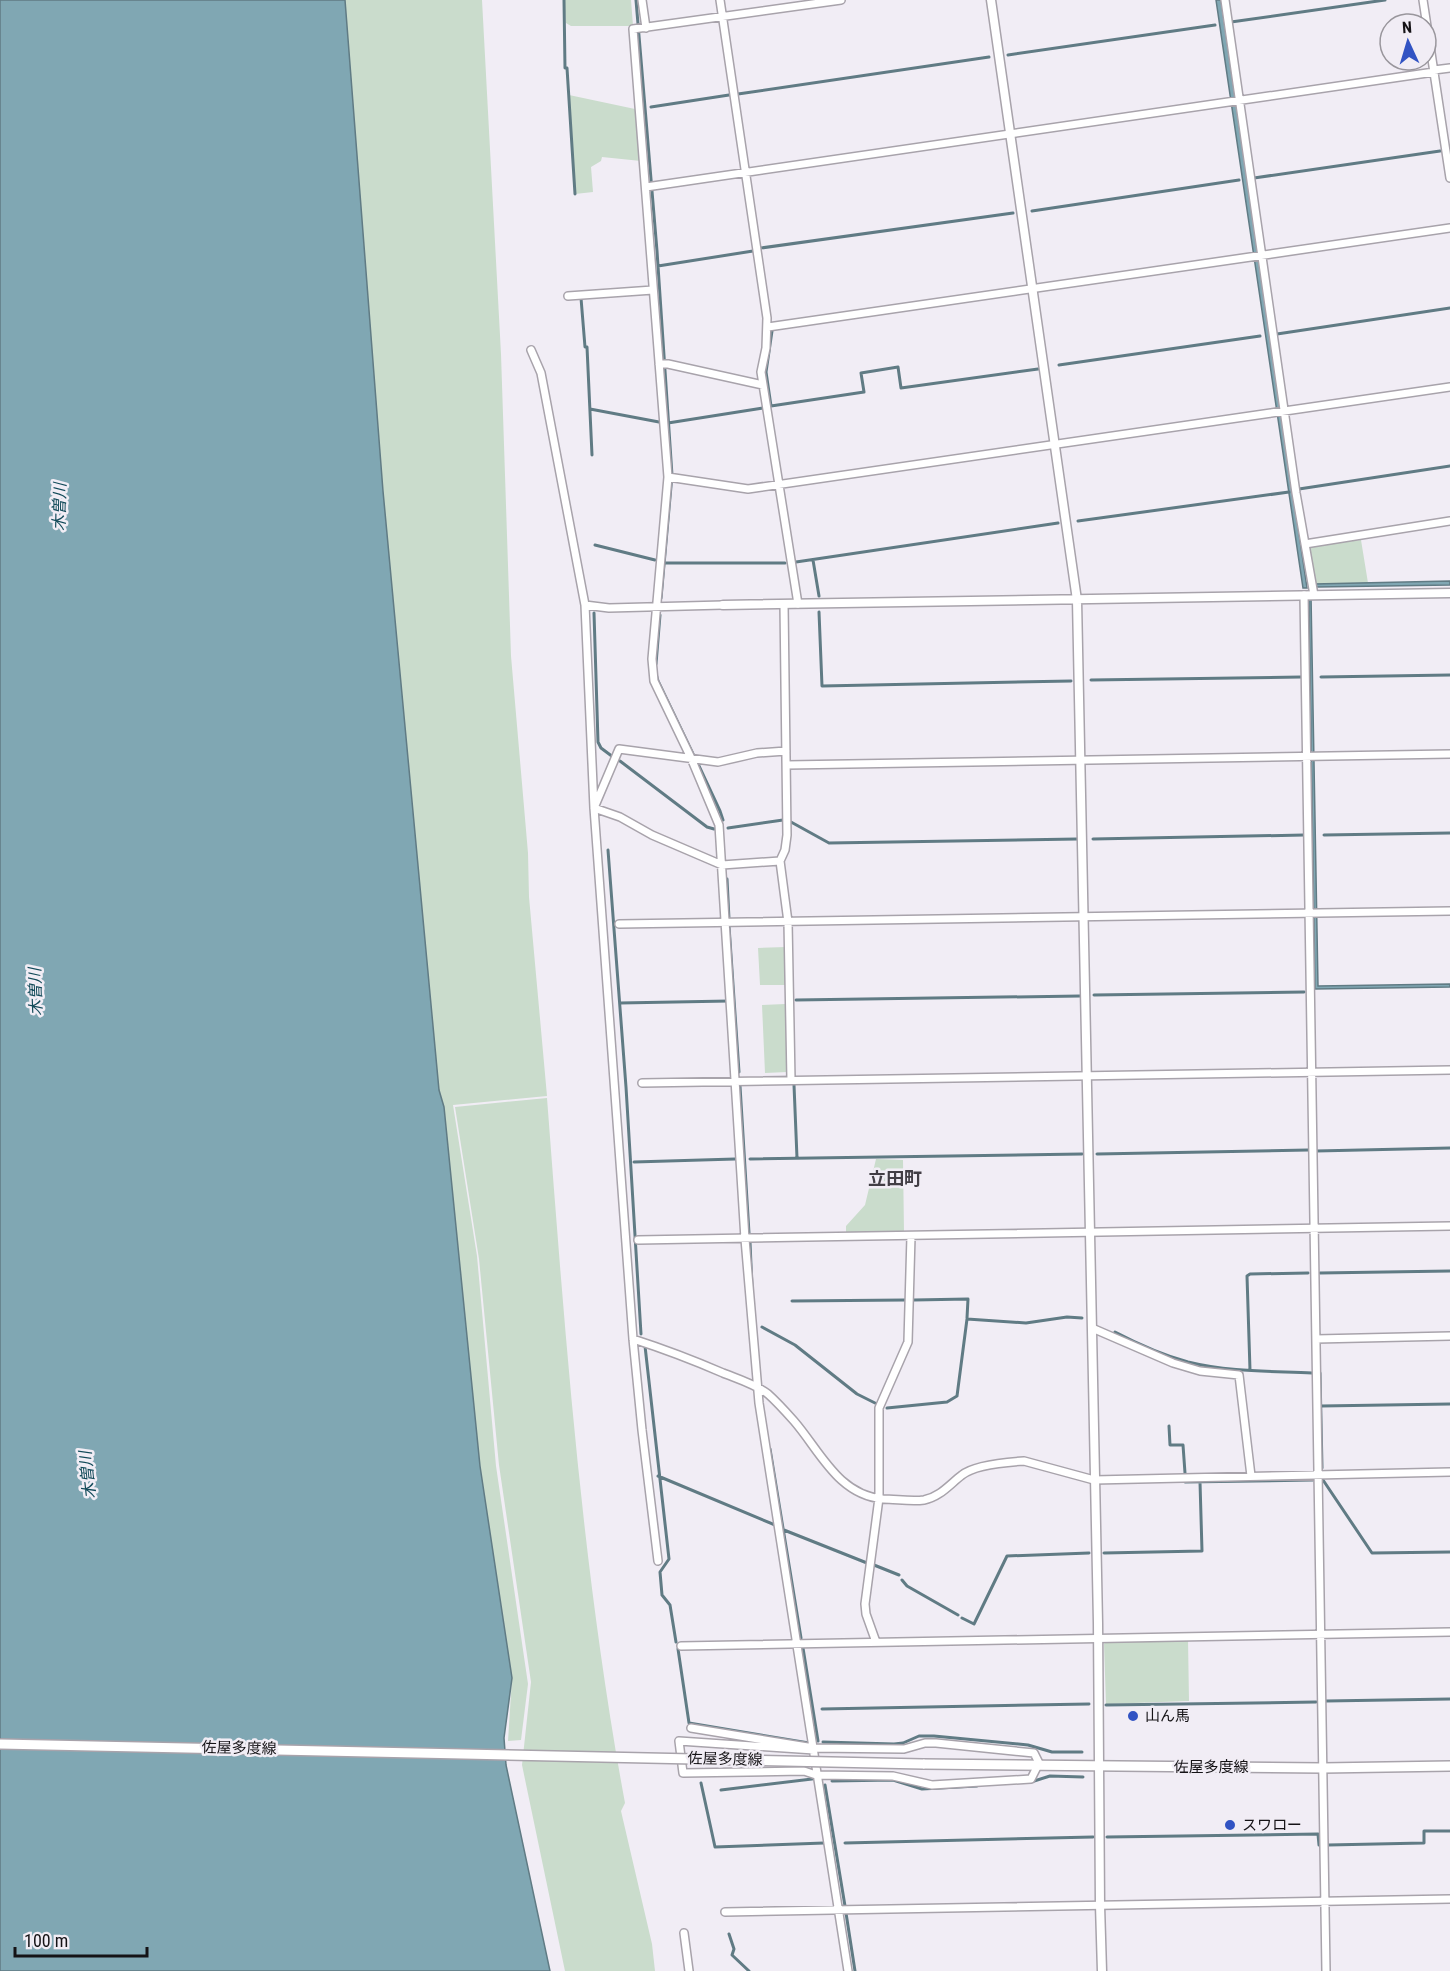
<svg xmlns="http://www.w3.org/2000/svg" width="1450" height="1971" font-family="'Roboto Condensed','Noto Sans JP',sans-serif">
<rect width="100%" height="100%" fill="#f1edf5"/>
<path fill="#cadccc" d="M344,0H482L501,354L511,656L528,853L529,897L547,1096L453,1105L477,1256L496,1466L528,1684L521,1740L508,1741L512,1678L480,1466L444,1107L439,1090L383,491Z
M564,0H631L633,26H571L566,23Z
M569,95L635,109L641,161L602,157L601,161L591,167L593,192L575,194Z
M1361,540L1368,583L1315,584L1308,547Z
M786,947V985H760L758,948Z
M785,1004L787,1072L765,1073L762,1005Z
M547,1098C565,1334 582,1571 625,1803L621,1811L652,1944L655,1971H565L522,1765L531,1682L499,1465L479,1259L455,1107Z
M876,1159L903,1160L904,1232L846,1234V1226L865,1205Z
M1188,1639L1189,1701L1106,1704L1104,1644L1107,1640Z"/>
<path fill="#80a7b3" stroke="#607b84" stroke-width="1.5" d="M0,0H345L383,491L439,1090L444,1107L480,1466L512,1678L504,1738L506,1765L550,1971H0Z
M1216,0H1221L1307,588H1303Z
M1450,581V585L1317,587L1315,584Z
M1311,596L1318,986L1450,984V987L1315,989L1309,601L1307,597Z"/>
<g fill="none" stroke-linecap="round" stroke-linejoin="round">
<path stroke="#607b84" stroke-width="3" d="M564,0L565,68H567L575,194
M636,0L657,251L672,475L661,598
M1231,22L1385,0
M1008,55L1215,25
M738,94L989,57
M651,107L729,95
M1254,178L1440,151
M1032,211L1239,180
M761,248L1013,213
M658,266L753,251
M581,298L585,347H587L592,455
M772,331L766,372L771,406L864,392L861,373L898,367L901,388L1038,369
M1277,334L1450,308
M1059,365L1260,336
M590,409L659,422
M668,423L763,408
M1299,489L1450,466
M1078,521L1289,492
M595,545L655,560
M813,560L819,596
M796,562L1058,523
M665,563H785
M819,612L822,686L1071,681
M594,613L598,742L601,748L613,757
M656,664L660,615
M656,674L658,681L693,754
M1321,677L1450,675
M1091,680L1301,677
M620,761L707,827L714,829
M699,766L720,811L723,820
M791,822L829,843L1077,839
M728,828L783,820
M1324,835L1450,833
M1093,839L1304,835
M608,850L626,1087L641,1334
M727,879L729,919
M729,926L739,1072
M1094,995L1304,992
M796,1000L1080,996
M620,1003L729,1001
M794,1085L797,1158
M740,1086L749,1233
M1316,1151L1450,1148
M1097,1154L1308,1150
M750,1159L1082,1154
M634,1162L735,1159
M750,1242L752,1288
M1320,1273L1450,1271
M914,1300L968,1299L967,1318
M792,1301L905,1300
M762,1327L795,1345L857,1394L875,1403
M1115,1332C1138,1344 1163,1355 1188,1362C1228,1372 1271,1371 1312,1373
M645,1346L669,1559L660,1572L662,1595L670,1605L676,1642
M1250,1370L1247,1276L1250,1274L1308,1273
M1317,1373H1320L1322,1468
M1321,1406L1450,1404
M887,1408L947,1402L957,1396L967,1319L1026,1323L1067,1317L1082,1318
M1169,1426L1170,1445H1183L1185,1473
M770,1449L801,1638
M658,1476L775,1525
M1323,1480L1372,1553L1450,1552
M1185,1482L1313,1480
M784,1530L867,1563
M1104,1553L1202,1551L1200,1482
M874,1565L899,1575
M902,1580L907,1586L958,1615
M962,1618L974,1624L1007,1556L1089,1553
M803,1648L818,1741
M678,1649L689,1723L809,1743
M1326,1701L1450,1699
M1106,1705L1316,1702
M822,1709L1089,1704
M823,1742L894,1744L903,1743L919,1736H934L1028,1745L1052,1752H1082
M832,1781L893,1780L922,1789L977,1786
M1031,1782L1050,1776L1083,1777
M701,1783L715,1847L824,1843
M825,1785L845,1906
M721,1790L812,1779
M1107,1837L1318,1834L1319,1845
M845,1843L1093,1837
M1328,1845L1424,1843V1831H1450
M846,1913L855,1971
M729,1934L734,1949L732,1955L749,1971"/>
<g stroke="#a8a3ab" stroke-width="10">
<path id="minor" d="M642,0L646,28
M720,0L767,318L766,348L761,372L798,604
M841,0L633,29L668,477L652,659L654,681L691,758L719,825L745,1239L759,1403L848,1971
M1225,0L1296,493L1314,595
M1423,0L1450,178
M1434,70L1450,68
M646,187L1434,72
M568,296L653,290
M768,327L1450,228
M531,350L541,373L585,605L594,808L633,1339L642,1430L658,1561
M659,364H668L763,385
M668,477L748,489L1450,387
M1305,544L1450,521
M1304,595L1326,1971
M784,604L787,835L785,850L780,861L788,922L791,1080
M585,605L609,608L723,605
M787,765L1450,754
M780,861L722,865L652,835L620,817L594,808L619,749L718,762L757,753L786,751
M619,924L1450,911
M642,1083L1450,1070
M638,1240L1450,1226
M1092,1328L1173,1363L1200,1371L1239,1375L1251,1476
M633,1339C664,1349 693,1360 723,1373C738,1379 755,1384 768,1394C777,1402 786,1412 794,1421C820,1451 838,1495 883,1499C896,1499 911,1502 924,1500C940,1497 950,1484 962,1475C974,1465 1008,1462 1024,1461L1094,1480L1450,1472
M1316,1339L1450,1336
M876,1642L866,1614L865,1604L879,1498V1408L908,1342L911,1236
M681,1646L1450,1632
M691,1728L814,1748L904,1749L925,1743H936L1034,1753L1039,1763L1031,1779L932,1785L893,1776L816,1775L804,1771L683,1773L679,1741L814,1750
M725,1912L1450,1899
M684,1933L689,1971"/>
</g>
<g stroke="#a8a3ab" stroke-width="11">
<path id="tertiary" d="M991,0L1077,600L1098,1623L1100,1905L1102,1971
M723,605L1450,593"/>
</g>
<g stroke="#a8a3ab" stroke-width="12">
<path id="secondary" d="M923,1764L1323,1768L1450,1766"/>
</g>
<use href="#minor" stroke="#fff" stroke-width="7"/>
<use href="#tertiary" stroke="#fff" stroke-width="8"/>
<use href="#secondary" stroke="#fff" stroke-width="9"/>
<g stroke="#a8a3ab" stroke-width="12" stroke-linecap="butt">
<path id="secondary-bridge" d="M0,1744L923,1764"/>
</g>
<use href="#secondary-bridge" stroke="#fff" stroke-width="9"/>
</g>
<g fill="#3153c3" stroke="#f1edf5" stroke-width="2">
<circle cx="1133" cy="1716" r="6"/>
<circle cx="1230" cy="1825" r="6"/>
</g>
<g text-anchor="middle" stroke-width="5" stroke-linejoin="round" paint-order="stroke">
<g font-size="15" fill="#151316" stroke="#f1edf5" text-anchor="start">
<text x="1145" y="1721">山ん馬</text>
<text x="1242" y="1830">スワロー</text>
</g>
<g font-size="15" fill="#151316" stroke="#f1edf5">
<text transform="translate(239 1748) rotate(1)" y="5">佐屋多度線</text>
<text transform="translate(725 1759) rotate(1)" y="5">佐屋多度線</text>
<text x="1211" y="1772">佐屋多度線</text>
</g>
<g font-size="16" font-style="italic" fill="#124a59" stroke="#f1edf5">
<text transform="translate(59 507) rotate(-89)" y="6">木曽川</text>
<text transform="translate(35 992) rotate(-92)" y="6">木曽川</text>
<text transform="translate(87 1475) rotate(-96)" y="6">木曽川</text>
</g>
<g font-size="18" font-weight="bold" fill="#423e45" stroke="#f1edf5">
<text x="895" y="1185">立田町</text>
</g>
</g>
<g transform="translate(1408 42) rotate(356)"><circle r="28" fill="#f1edf5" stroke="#99969c" stroke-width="1.5"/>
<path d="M0-4.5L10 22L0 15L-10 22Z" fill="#3153c3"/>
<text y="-9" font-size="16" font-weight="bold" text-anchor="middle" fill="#151316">N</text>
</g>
<path d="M15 1947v9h132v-9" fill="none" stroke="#151316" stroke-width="3"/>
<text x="24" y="1947" font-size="18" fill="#151316" stroke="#f1edf5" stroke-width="4.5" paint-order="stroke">100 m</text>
</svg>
